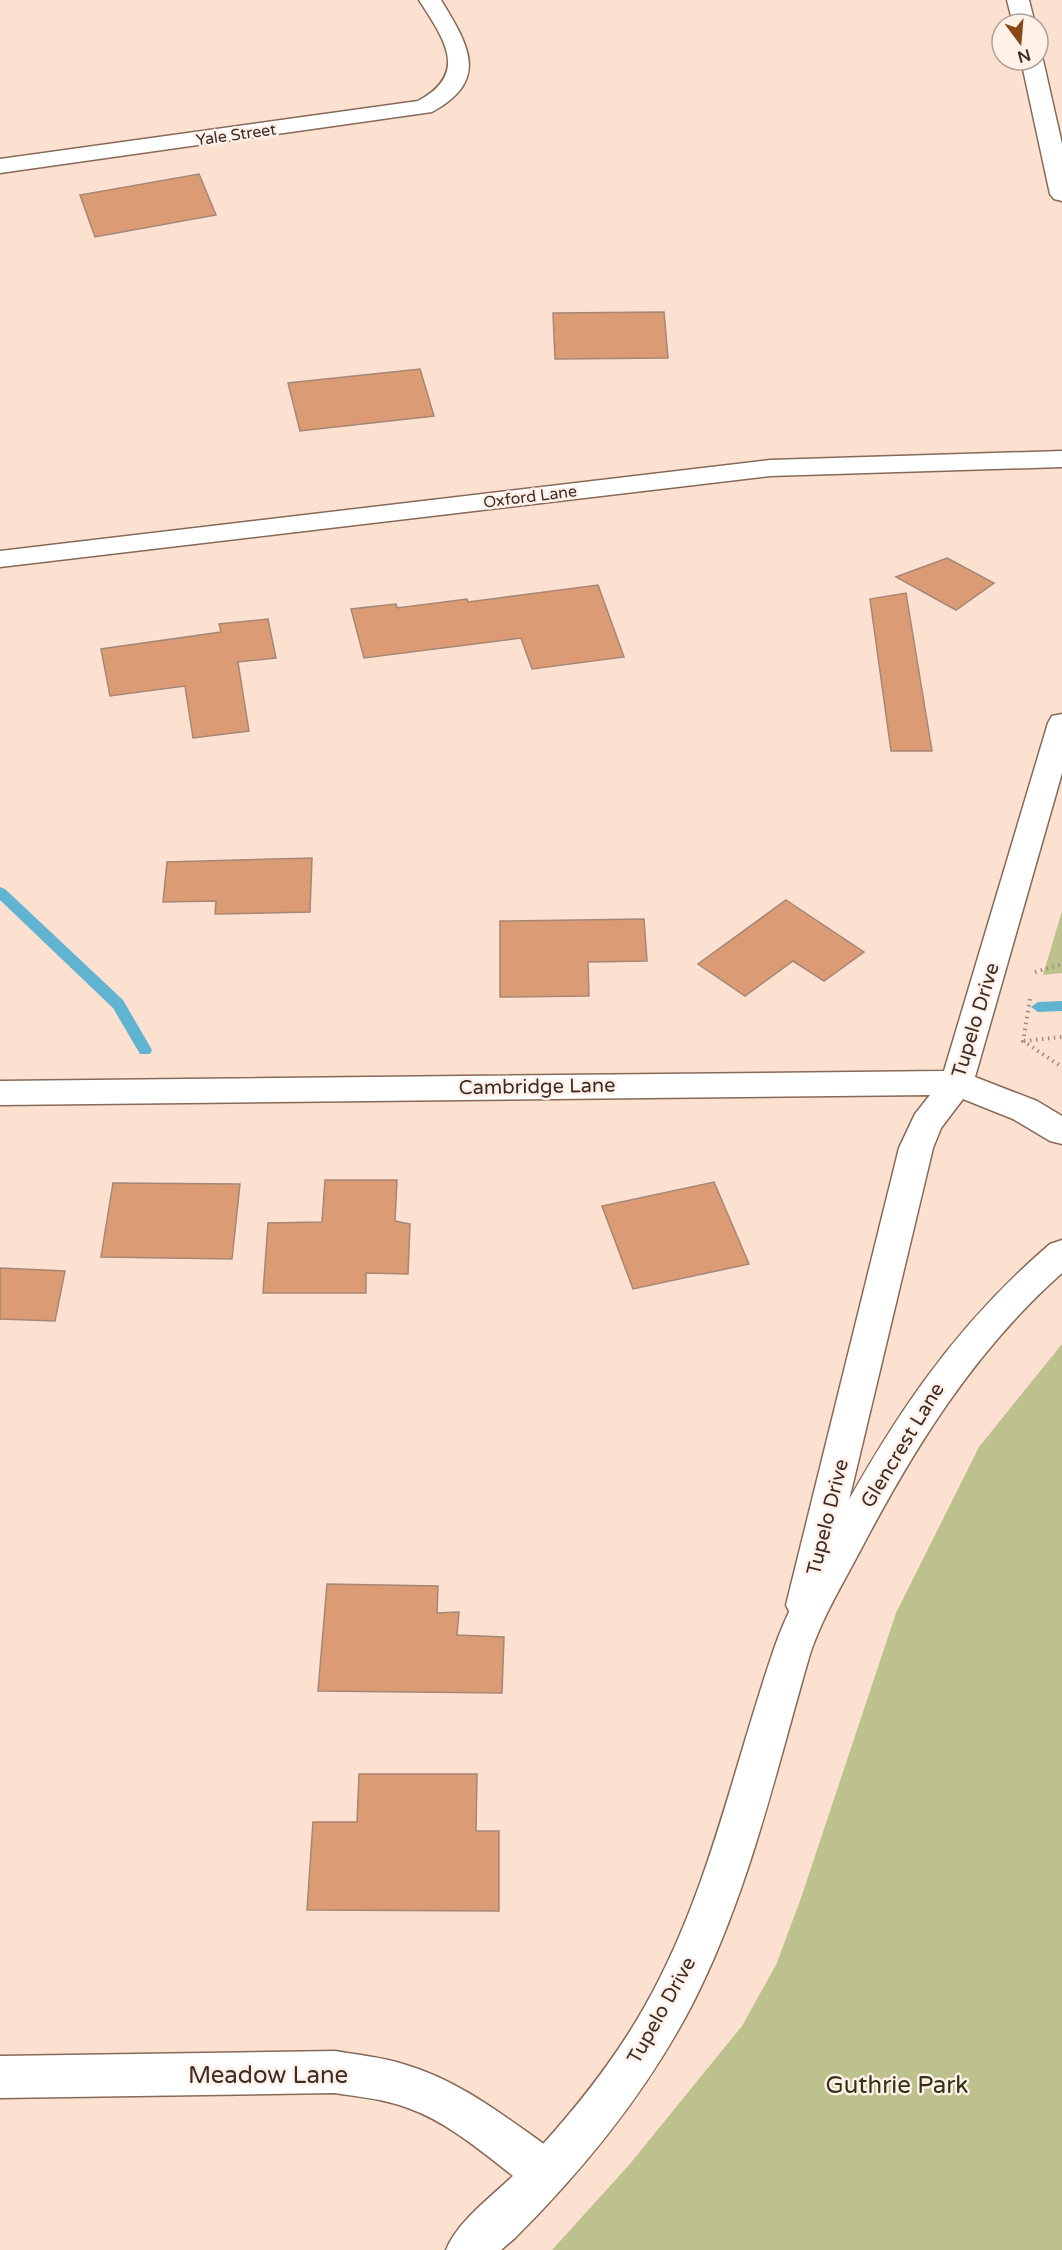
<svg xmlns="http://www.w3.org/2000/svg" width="1062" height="2250" font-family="'Varela Round',sans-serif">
<rect width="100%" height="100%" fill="#fce0d0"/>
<path fill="#bcc18d" d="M1062,911V973L1043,975Z
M1062,1344V2250H552L629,2165L742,2026L776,1965L801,1898L896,1613L979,1447Z"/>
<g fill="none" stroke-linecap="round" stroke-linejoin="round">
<path fill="#60b3d1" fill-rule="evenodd" d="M0,887L5,889L123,1000L152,1050L150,1054H140L113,1008L0,900Z
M1062,1001V1011L1038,1012L1031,1007L1038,1002Z"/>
</g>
<path fill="#da9b75" stroke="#a68775" stroke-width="1.5" d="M199,174L216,215L95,237L80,195Z
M664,312L668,358L555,359L553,313Z
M420,369L434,416L300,431L288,383Z
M947,558L994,583L956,610L896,577Z
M598,585L624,657L532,669L521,638L364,658L351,609L396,604L397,608L467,599L468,602Z
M906,593L932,751H891L870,599Z
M268,619L276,658L238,662L249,731L193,738L185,686L110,696L101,649L221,632L219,624Z
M312,858L310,912L215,914L216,901L163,902L167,862Z
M786,900L864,952L824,981L793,961L745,996L698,964Z
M644,919L647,961L588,962L589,996L500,997V921Z
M325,1180H397L395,1221L410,1224L408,1274L366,1273V1293H263L268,1223L322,1222Z
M714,1182L749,1264L633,1289L602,1206Z
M113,1183L240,1184L232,1259L101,1257Z
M0,1268L65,1271L55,1321L0,1319Z
M327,1584L438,1586L437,1613L459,1612L457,1635L504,1637L502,1693L318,1691Z
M359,1774H477L476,1831H499V1911L307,1910L313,1822H357Z"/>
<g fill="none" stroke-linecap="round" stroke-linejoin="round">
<g stroke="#876957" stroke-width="3">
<path id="minor" d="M419,0H441C469,46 490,80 432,112L0,173V159L418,101C470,73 444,39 419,0Z
M1007,0H1029L1035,24H1013Z
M1038,55L1043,60L1062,144V201L1054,199L1050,194L1021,60H1038Z
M1062,451V467L770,476L0,567V551L770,460Z
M1062,714V773L975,1077L1037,1101L1062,1116V1144L1050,1141L1013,1119L963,1099L941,1128L933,1148L824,1605L818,1617L805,1621L792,1617L786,1605L899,1148L915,1114L930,1095L0,1105V1081L944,1071L1048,723L1052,716Z
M335,2051C358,2055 381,2057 403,2064C463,2081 510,2121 561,2156L567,2172L561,2188L545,2194L529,2188C491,2160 453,2124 408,2108C385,2099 359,2097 335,2093L0,2098V2056Z"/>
</g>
<g stroke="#876957" stroke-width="3">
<path id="tertiary" d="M1062,1240V1273C974,1351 914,1448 860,1551C842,1585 822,1618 810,1654C776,1771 749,1893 693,2003C647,2092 585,2168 515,2238L501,2250H446C458,2219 498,2192 522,2167C568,2118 612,2065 645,2006C709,1893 733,1767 775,1646C788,1608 810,1573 828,1538C890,1423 950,1330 1050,1244Z"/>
</g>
<path stroke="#a28c81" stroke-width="4" stroke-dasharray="1.5 4.5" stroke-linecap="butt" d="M1035,972L1062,964
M1030,999L1023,1041L1062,1067
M1024,1041L1062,1037"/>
<use href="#minor" fill="#fff" fill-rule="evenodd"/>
<use href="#tertiary" fill="#fff" fill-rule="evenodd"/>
</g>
<g text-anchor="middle" stroke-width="5" stroke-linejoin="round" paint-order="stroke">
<g font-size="16" fill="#3c2e27" stroke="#fff0e8">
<text transform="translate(236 134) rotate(-8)" y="6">Yale Street</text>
<text transform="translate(530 496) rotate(-7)" y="6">Oxford Lane</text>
</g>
<g font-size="20" fill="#3c2e27" stroke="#fff0e8">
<text transform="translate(975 1020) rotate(-73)" y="7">Tupelo Drive</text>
<text transform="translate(537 1086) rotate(-1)" y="7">Cambridge Lane</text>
<text transform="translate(902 1445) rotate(-59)" y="7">Glencrest Lane</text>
<text transform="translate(827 1517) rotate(-76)" y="7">Tupelo Drive</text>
<text transform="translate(661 2010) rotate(-61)" y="7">Tupelo Drive</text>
</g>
<g font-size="24" fill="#3c2e27" stroke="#fff0e8">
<text x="268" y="2083">Meadow Lane</text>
</g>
<g font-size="24" fill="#303213" stroke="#fff0e8">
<text x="897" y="2093">Guthrie Park</text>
</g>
</g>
<g transform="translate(1020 42) rotate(164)"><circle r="28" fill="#fff0e8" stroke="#b1a29b" stroke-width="1.5"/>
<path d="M0-4.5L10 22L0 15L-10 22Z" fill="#894813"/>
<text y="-9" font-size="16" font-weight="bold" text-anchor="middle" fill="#3c2e27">N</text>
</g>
</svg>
